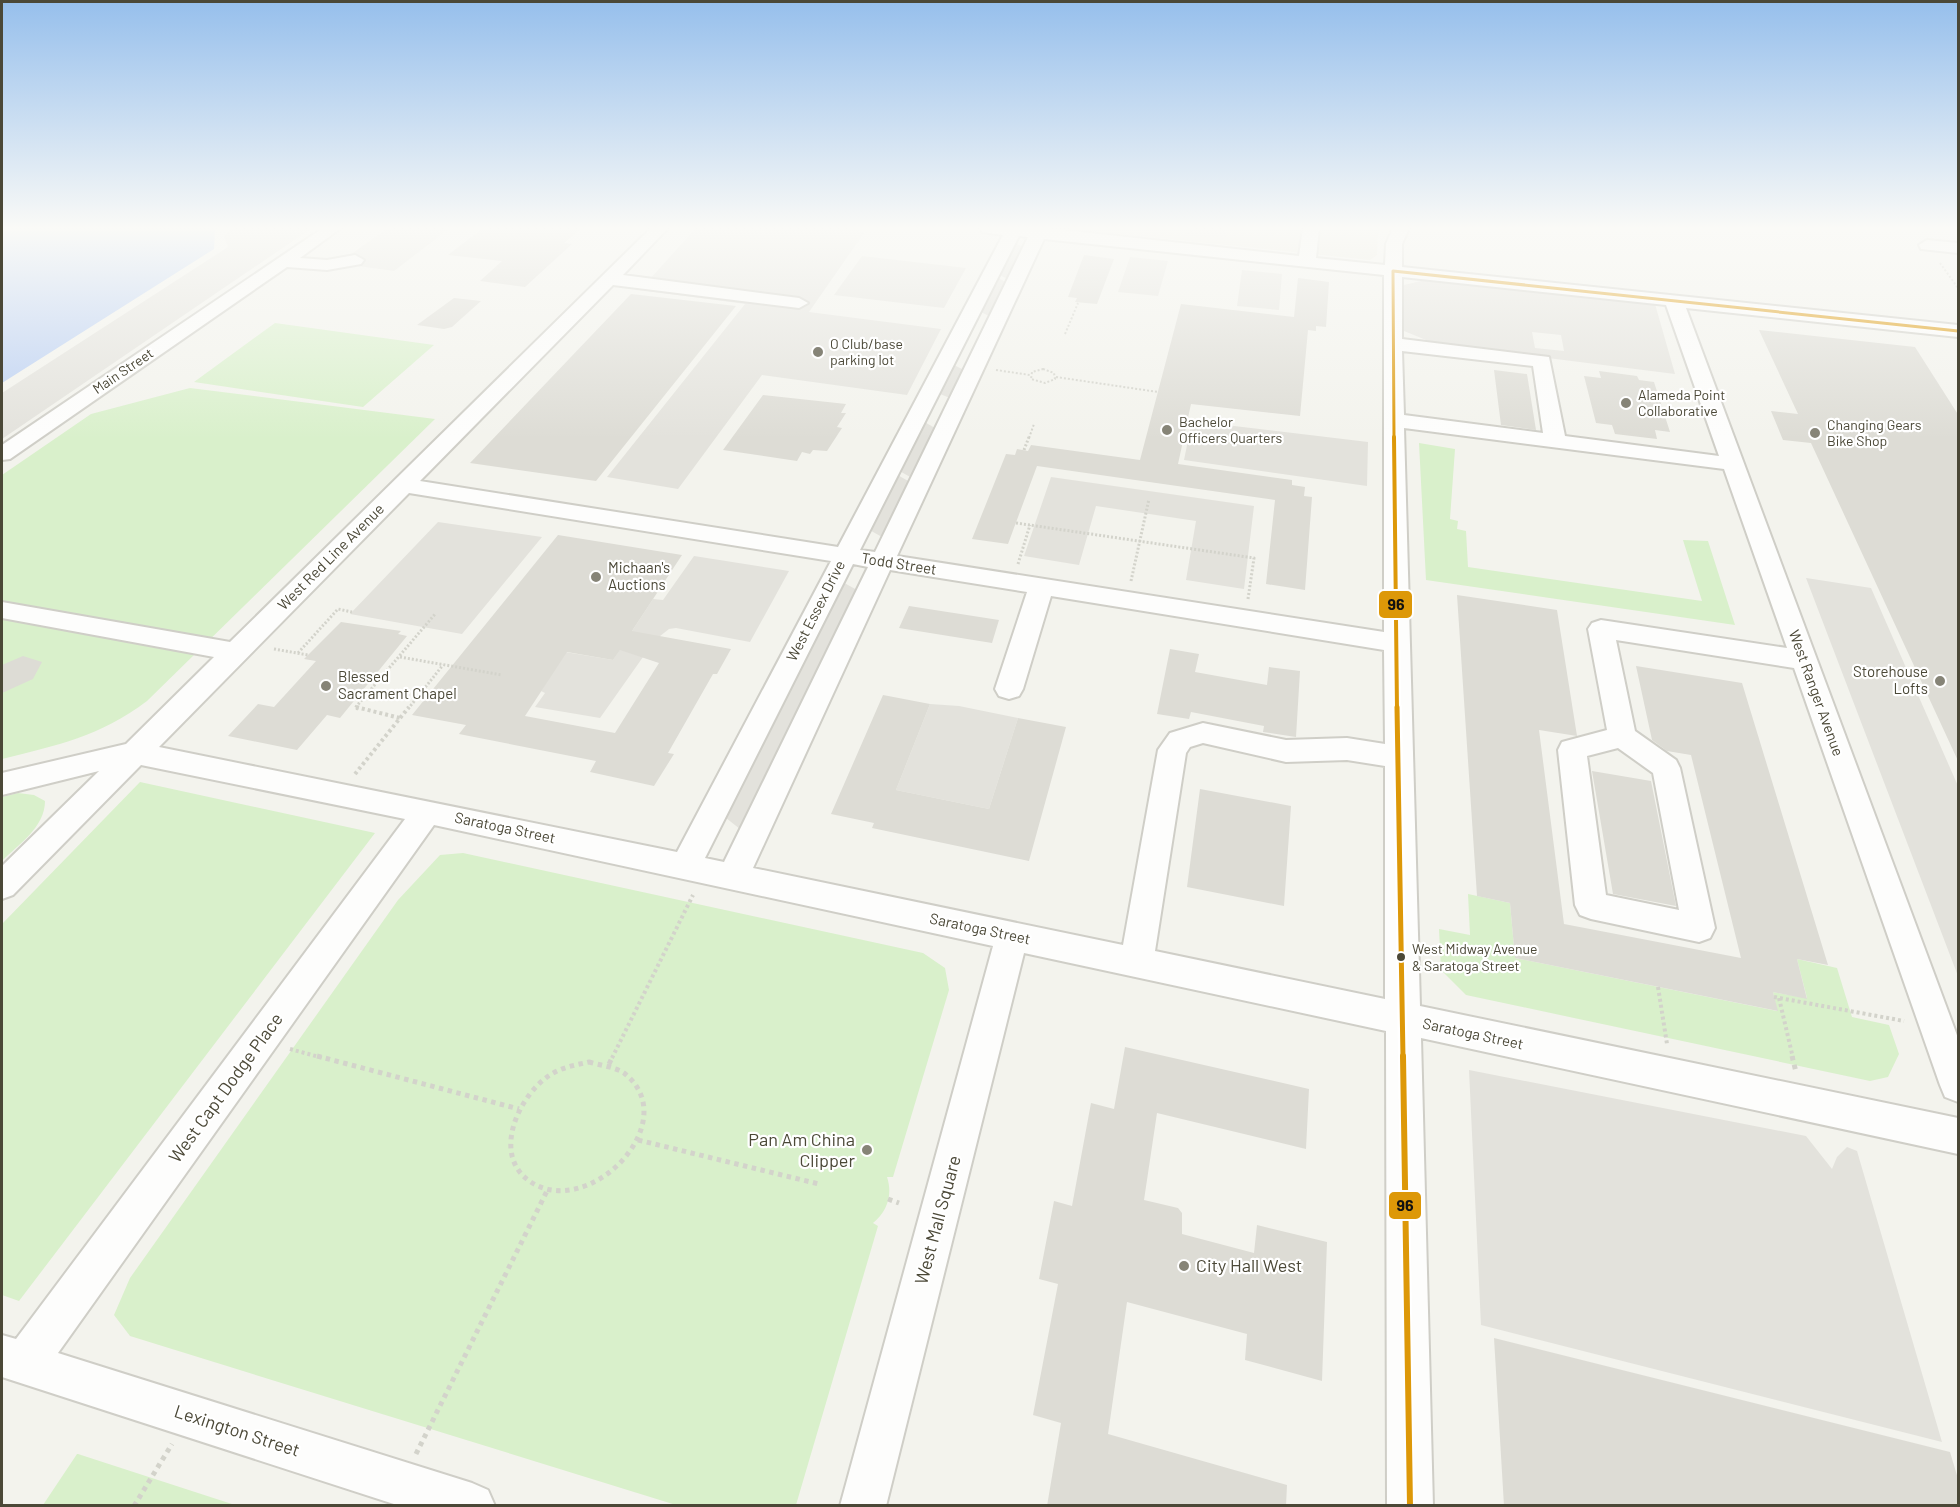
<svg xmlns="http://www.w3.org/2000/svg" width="1960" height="1507" font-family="Barlow,sans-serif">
<rect width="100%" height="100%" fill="#f3f3ed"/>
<path fill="#e8e7da" d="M1063,228H1381L1378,233L1377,255L1370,260Z"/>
<path fill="#d9f0cb" d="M275,323L434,345L363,407L194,382Z
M190,388L435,419L147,701C99,737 58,745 2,759V475L91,414Z
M1419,443L1455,449L1450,519L1458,521L1457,529L1466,531L1468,567L1702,601L1683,540L1708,541L1735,625L1426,580Z
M140,782L375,833L19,1301L2,1295V924Z
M18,793L34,795L45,801C45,827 19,844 2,861V797Z
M463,853L923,953L945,968L949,990L893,1177H887C893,1195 887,1212 873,1223L878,1226L796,1505H676L130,1336L114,1315L130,1278L398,900L440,855Z
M1468,894L1510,903L1515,958L1777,1011L1773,992L1807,998L1797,959L1837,968L1852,1017L1889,1025L1899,1054L1888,1077L1870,1081L1466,995L1441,970L1439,929L1470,935Z
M77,1454H78L235,1505H43Z"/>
<path fill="#e3e2dc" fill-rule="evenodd" d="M232,228H312L2,439V393L228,247L224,236Z
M388,228H450L394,271L351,265L347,257Z
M696,228H854L864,233L809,312L941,329L907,395L762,375L678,489L607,477L745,304L640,290Z
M1189,228H1228L1225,239L1187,235Z
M1011,241L1023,247L1008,279L995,273Z
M862,256L966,268L944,308L834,295Z
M1130,257L1168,261L1158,296L1118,292Z
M1242,270L1282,274L1279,310L1237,306Z
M994,276L1006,282L989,316L977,310Z
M1425,280L1655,304L1675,374L1436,344L1404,331V285ZM1532,332L1561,335L1564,351L1535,348Z
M950,363L964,370L950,398L935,392Z
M921,420L935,428L912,478L896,469Z
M1192,421L1368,442L1367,486L1184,460Z
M894,473L910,482L882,537L866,528Z
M1051,477L1254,506L1244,589L1186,580L1196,521L1096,506L1079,565L1024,556Z
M438,522L542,537L462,634L350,614Z
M694,556L789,571L750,642L676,628L669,629L655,640L600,718L535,707L545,693L541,691L565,652L613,660L653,599L663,600Z
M1806,578L1871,588L1958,786V976Z
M839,580L857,590L740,829L721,814Z
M930,704L959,706L1018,718L989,809L896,790Z
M1469,1070L1806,1136L1832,1169L1837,1157L1847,1147L1857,1151L1942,1442L1481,1325Z"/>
<path fill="#bbd0f3" d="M2,228H219L215,230L214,249L2,383Z"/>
<path fill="#dddcd5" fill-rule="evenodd" d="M483,228H582L564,243L572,244L525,287L480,281L502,261L448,255Z
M1084,255L1114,259L1097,304L1075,302L1077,298L1068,297Z
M1298,278L1329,282L1326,327L1316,326V331L1308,330L1300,416L1191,404L1178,464L1292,480V485L1305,487L1304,496L1312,497L1305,590L1266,584L1275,500L1037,466L1008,544L972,539L1006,454L1015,455L1017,449L1028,451L1031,445L1140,460L1181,304L1294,317Z
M631,294L736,306L596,481L470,463Z
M454,298L481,301L452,327L444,329L417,325Z
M1759,330L1915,347L1959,416V763L1811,443L1783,440L1771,411L1798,414Z
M1494,370L1527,374L1536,430L1501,425Z
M1599,371L1637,376L1639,380L1654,382L1670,432L1655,430L1657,439L1615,434L1612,425L1596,423L1584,376L1601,378Z
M763,395L846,404L841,413H846L837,427L842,428L827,451L813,450L810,454L802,452L797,461L723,450Z
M558,535L682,555L632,631L731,649L717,674H713L668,753L674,754L654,786L590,772L596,761L459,734L466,725L412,715ZM620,650L659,663L615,733L525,716L567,652L613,660Z
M1457,595L1557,610L1577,736L1539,730L1564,924L1741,958L1691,755L1667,751L1652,740L1636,666L1742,683L1828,965L1797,959L1807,999L1773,992L1778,1011L1515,958L1510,903L1477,896Z
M909,606L999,620L992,643L899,628Z
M341,622L401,631L398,634L407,636L340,718L327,715L297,750L228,736L258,704L274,707L316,661L304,659Z
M1170,649L1199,654L1195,672L1267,685L1269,667L1300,671L1296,737L1263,732L1264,726L1191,712L1189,719L1157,714Z
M23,656L42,662L33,679L2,693V665Z
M883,695L930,704L896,790L989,809L1018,718L1066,727L1029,861L872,828L874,823L831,814Z
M1592,771L1651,781L1676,906L1613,894Z
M1200,789L1291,806L1284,906L1187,887Z
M1125,1047L1309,1089L1306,1149L1157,1113L1144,1200L1178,1208L1182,1213V1234L1254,1253L1257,1225L1327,1242L1322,1381L1245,1360L1247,1334L1127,1302L1108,1434L1287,1485L1286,1506H1047L1061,1423L1033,1415L1058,1284L1039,1279L1054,1201L1072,1206L1091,1103L1114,1109Z
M1494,1338L1950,1452L1959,1482V1506H1504Z"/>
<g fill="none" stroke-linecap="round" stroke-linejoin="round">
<g stroke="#cfcec7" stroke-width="4">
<path id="minor" d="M323,228H341L300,258L327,260L355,255L364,260L361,264L327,270L287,267L10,459L2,460V445Z
M651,228H668L623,275L799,298L808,303L799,308L613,285L420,481L838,547L1003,235L982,232L980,228H1045L1299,256L1303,228H1319L1316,258L1385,265L1386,244L1393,228H1409L1402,244V267L1958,325V337L1686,308L1958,1038V1102L1945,1097L1940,1085L1794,668L1616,640L1635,731L1676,760L1680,768L1715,928L1710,938L1699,942L1591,919L1580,915L1575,905L1558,750L1562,742L1607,730L1588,629L1592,623L1601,620L1787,648L1724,469L1404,428L1420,1006L1958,1118V1154L1421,1038L1433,1506H1387L1386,1031L1024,953L886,1506H840L993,946L434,825L58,1353L472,1483L488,1490L495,1506H400L2,1377V1335L16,1339L405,819L141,765L13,895L2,899V866L99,771L2,795V773L126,744L214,657L2,618V602L230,642ZM1019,236L1028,237L875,552L860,550ZM1044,239L1384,275V632L897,556ZM1402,277L1666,305L1719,456L1565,436L1549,357L1402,339ZM1402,351L1533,366L1543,433L1404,415ZM409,493L831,561L677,852L159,747ZM853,564L868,567L724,862L705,858ZM890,570L1027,592L995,689L999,696L1009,699L1019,696L1023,689L1051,596L1384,650L1385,744L1347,738L1286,740L1203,723L1170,733L1158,750L1123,945L753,868ZM1203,743L1286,762L1347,760L1385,766V999L1155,951L1186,753L1190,747ZM1618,748L1653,773L1679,910L1606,895L1587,756Z
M1927,240L1958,243V253L1921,249L1919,245Z"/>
</g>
<path stroke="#d3d3cb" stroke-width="2" stroke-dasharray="2 2" stroke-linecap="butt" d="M1940,263L1958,288
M1065,334L1078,303
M1043,369L1054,373L1055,379L1045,383L1031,379L1032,372Z
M996,370L1030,375
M1056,377L1158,392
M1029,438L1034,424"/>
<path stroke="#d3d3cb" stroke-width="3" stroke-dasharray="2 2" stroke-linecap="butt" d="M1024,450L1029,437
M1016,523L1254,558L1248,599
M1018,564L1030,525
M1131,581L1149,499
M274,649L308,655
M298,653L338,609L352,612
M400,657L502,675
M358,709L355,708L436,613
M408,709L443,665"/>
<path stroke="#d3d3cb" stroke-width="4" stroke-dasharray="3 3" stroke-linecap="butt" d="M356,707L400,718
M355,774L409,707
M1658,987L1667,1044
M1774,997L1904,1021
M1779,998L1793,1058
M290,1049L323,1058
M612,1058L693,895"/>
<path stroke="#d3d3cb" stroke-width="5" stroke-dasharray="4.5 4.5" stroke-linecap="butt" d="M317,1056L519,1109
M1792,1056L1796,1072
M589,1062C599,1065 615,1067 624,1073C687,1122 586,1224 528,1180C492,1153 519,1095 550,1075C562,1067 576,1065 589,1062Z
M609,1064L613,1056
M638,1140L819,1184
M888,1199L899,1203
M416,1454L548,1189
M134,1506L172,1444"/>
<use href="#minor" fill="#fdfdfc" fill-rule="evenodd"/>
<g stroke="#fff" stroke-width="6">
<path id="bus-1-far3" d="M1394,438L1393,271L1958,331"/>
</g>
<g stroke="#fff" stroke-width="8">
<path id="bus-1-far2" d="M1394,437L1397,709"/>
</g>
<g stroke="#fff" stroke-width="10">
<path id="bus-1-far1" d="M1397,707L1403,1058"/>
</g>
<g stroke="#fff" stroke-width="10">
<path id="bus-1" d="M1403,1056L1410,1506"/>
</g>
<use href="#bus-1-far3" stroke="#dd9808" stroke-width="3"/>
<use href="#bus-1-far2" stroke="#dd9808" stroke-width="4"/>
<use href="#bus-1-far1" stroke="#dd9808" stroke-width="5"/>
<use href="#bus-1" stroke="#dd9808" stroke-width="6"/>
</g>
<linearGradient id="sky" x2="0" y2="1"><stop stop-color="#96bfec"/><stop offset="0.52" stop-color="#fafaf7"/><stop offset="1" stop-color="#fafaf7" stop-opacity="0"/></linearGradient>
<rect width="1960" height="439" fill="url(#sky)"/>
<g fill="#868477" stroke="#fff" stroke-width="2">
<circle cx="818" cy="352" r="6"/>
<circle cx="1626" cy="403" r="6"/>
<circle cx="1167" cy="430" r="6"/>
<circle cx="1815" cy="433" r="6"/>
<circle cx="596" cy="577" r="6"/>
<circle cx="1940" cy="681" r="6"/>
<circle cx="326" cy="686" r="6"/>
<circle cx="867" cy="1150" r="6"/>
<circle cx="1184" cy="1266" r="6"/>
</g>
<circle fill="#4b4837" stroke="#fff" stroke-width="2" cx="1401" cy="957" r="5"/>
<g text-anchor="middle" stroke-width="4.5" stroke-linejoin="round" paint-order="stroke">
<g font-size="14" fill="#4b4837" stroke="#fff" text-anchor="start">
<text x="830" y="349">O Club/base<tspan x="830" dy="16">parking lot</tspan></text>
<text x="1638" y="400">Alameda Point<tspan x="1638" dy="16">Collaborative</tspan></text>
<text x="1179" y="427">Bachelor<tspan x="1179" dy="16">Officers Quarters</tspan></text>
<text x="1827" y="430">Changing Gears<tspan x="1827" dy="16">Bike Shop</tspan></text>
</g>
<g font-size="14" fill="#4b4837" stroke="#fff">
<text transform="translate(123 371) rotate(-34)" y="5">Main Street</text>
</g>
<g font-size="14" fill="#4b4837" stroke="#fff" text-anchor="start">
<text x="1412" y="954">West Midway Avenue<tspan x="1412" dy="17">&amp; Saratoga Street</tspan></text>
</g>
<g font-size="15" fill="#4b4837" stroke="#fff">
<text transform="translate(331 557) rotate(-45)" y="5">West Red Line Avenue</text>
<text transform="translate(899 564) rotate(9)" y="5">Todd Street</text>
<text transform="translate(816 611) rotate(-63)" y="5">West Essex Drive</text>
<text transform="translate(1816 693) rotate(70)" y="5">West Ranger Avenue</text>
<text transform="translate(505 828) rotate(12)" y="5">Saratoga Street</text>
<text transform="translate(980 929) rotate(12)" y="5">Saratoga Street</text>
<text transform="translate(1473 1034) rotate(12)" y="5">Saratoga Street</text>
</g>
<g font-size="15" fill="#4b4837" stroke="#fff" text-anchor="start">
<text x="608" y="573">Michaan's<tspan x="608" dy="17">Auctions</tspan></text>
<text x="1928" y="677" text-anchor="end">Storehouse<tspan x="1928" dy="17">Lofts</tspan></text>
<text x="338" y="682">Blessed<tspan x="338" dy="17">Sacrament Chapel</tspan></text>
</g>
<g font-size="18" fill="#4b4837" stroke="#fff">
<text transform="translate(226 1088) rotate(-54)" y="6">West Capt Dodge Place</text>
<text transform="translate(938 1220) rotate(-75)" y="6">West Mall Square</text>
<text transform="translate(237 1431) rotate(18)" y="6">Lexington Street</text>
</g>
<g font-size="18" fill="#4b4837" stroke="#fff" text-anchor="end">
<text x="855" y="1146">Pan Am China<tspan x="855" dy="21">Clipper</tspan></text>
<text x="1196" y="1272" text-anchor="start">City Hall West</text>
</g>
</g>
<g stroke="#fff" stroke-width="2">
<rect x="1378" y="590" width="35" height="29" rx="6" fill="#dd9808"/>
<rect x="1388" y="1191" width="34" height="29" rx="6" fill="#dd9808"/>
</g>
<g font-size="16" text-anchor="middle" font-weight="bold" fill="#111">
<text x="1396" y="610">96</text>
<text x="1405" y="1211">96</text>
</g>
<rect width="1960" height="1507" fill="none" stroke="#4b4837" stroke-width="6"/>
</svg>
